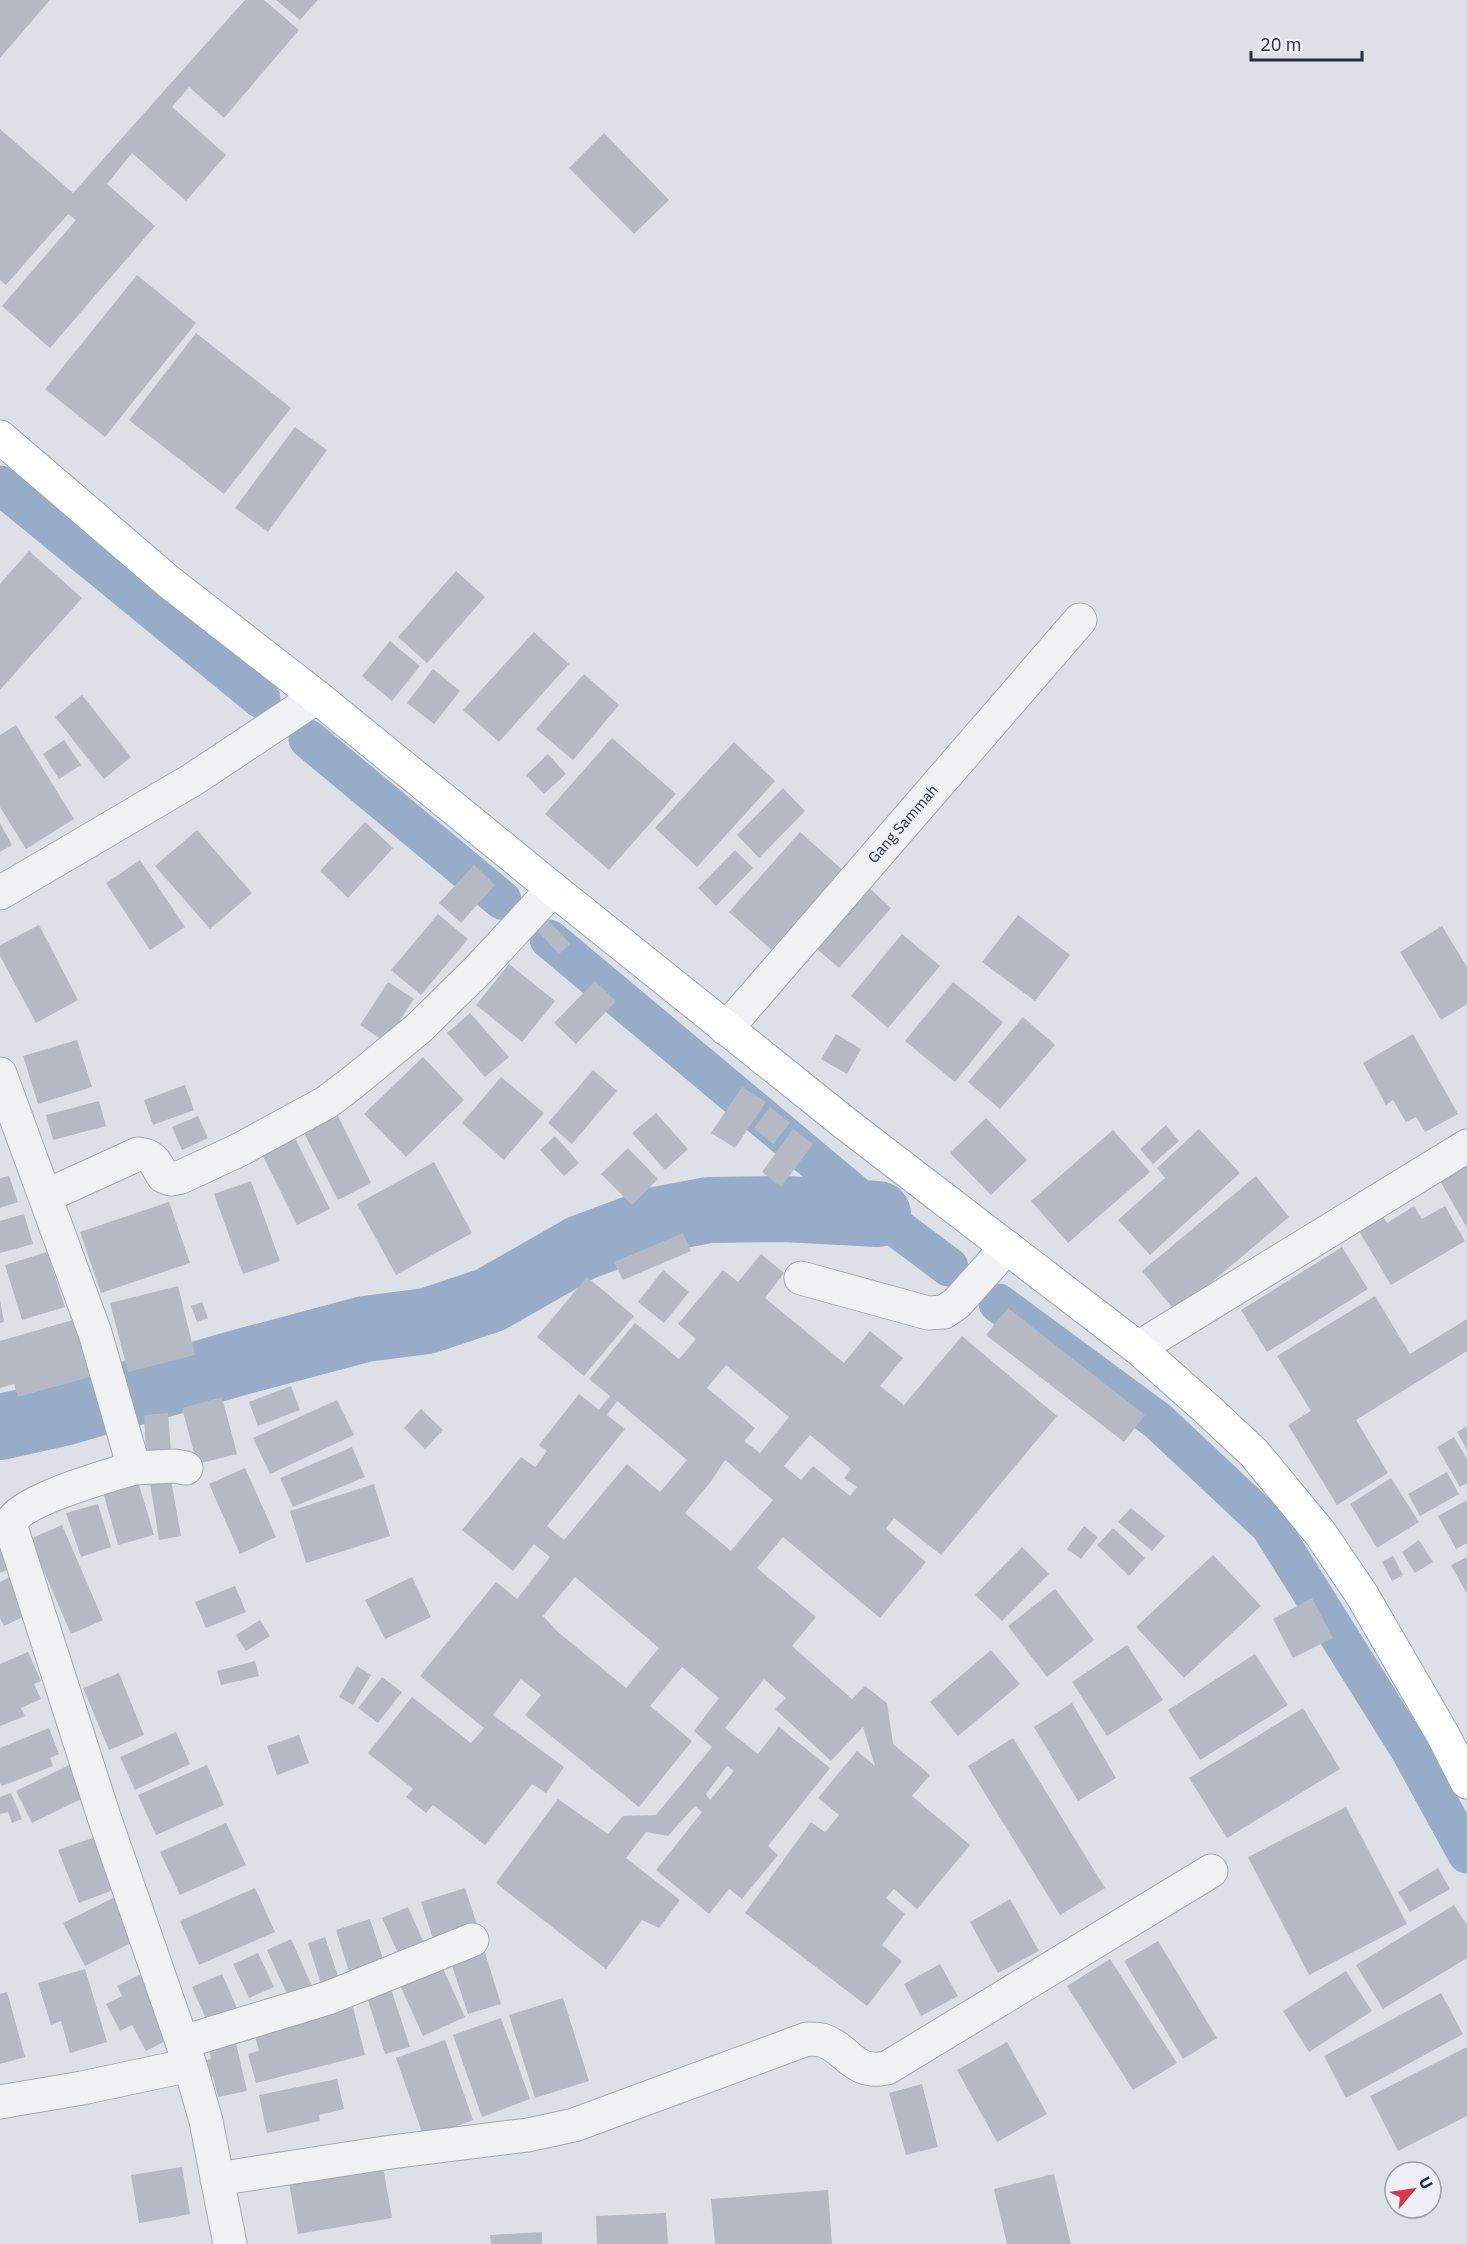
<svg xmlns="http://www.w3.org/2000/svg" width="1467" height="2244" font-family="'IBM Plex Sans',sans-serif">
<rect width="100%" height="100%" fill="#dde0e7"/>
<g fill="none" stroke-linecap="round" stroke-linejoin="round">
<path stroke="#96acc9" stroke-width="39" d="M0,485L261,699
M308,739L502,900
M549,939L878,1214L949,1267
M998,1303L1158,1421L1270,1526L1410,1750L1467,1854"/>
<path stroke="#96acc9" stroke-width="66" d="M0,1427L63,1413L241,1362L365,1329L427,1321L490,1300L581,1248L656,1220L709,1210L785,1209L878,1214"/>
</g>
<path fill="#b4b9c4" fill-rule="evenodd" d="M0,0H50L0,58Z
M245,0H264L299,30L224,118L189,87L172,107L226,155L186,201L132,153L107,184L155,226L50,348L2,306L76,220L68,214L6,285L0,280V129L73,193Z
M276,0H318L300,20Z
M604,133L669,200L634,234L569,168Z
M137,275L196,323L105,437L45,389Z
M196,333L291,408L224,494L129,420Z
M295,427L327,450L268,532L235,508Z
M29,551L82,598L0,690V584Z
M456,571L485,597L427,663L398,637Z
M534,632L569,664L499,742L463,710Z
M390,641L420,666L392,701L362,676Z
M433,669L460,691L434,724L407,703Z
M584,674L619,705L573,760L536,729Z
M82,695L131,757L104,779L55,717Z
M16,725L74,819L26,849L0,807V735Z
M612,738L676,794L609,870L545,814Z
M64,740L81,765L59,779L43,754Z
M734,742L775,781L697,867L655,828Z
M548,754L566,774L544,794L526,775Z
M783,788L805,811L759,858L737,835Z
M365,822L393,848L348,898L320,871Z
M0,823L12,845L0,852Z
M197,830L252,893L210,929L155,866Z
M800,832L846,873L776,954L729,912Z
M735,850L753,868L716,906L698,888Z
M140,860L185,927L150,950L106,883Z
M474,865L495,885L461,923L439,903Z
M864,883L891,908L839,968L811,944Z
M438,914L468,939L421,995L391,970Z
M1018,915L1070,955L1035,1001L982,962Z
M545,916L570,944L559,954L534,927Z
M39,925L78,1000L36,1023L0,956V945Z
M1442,926L1467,967V1004L1441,1020L1400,952Z
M902,934L940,966L888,1028L851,996Z
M509,964L555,1001L522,1042L476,1005Z
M595,981L616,1001L576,1044L554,1023Z
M388,982L414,999L385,1042L360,1025Z
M953,982L1003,1022L955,1082L905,1041Z
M470,1013L509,1057L485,1077L447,1033Z
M1023,1017L1055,1045L1000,1109L968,1082Z
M836,1034L861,1049L847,1074L821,1059Z
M1413,1034L1458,1114L1425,1132L1416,1117L1406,1122L1393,1100L1386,1105L1363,1063Z
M77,1040L92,1087L38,1104L23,1056Z
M423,1057L464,1100L406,1157L364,1114Z
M593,1070L617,1091L572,1144L548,1123Z
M501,1077L544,1113L504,1160L462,1123Z
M185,1085L194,1110L153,1125L144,1100Z
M742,1087L766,1102L735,1148L711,1133Z
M99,1101L106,1126L53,1140L46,1115Z
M770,1107L790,1123L773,1144L754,1128Z
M336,1112L371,1183L338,1200L302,1129Z
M656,1113L688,1149L665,1170L632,1133Z
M198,1116L208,1138L182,1150L172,1127Z
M986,1118L1027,1160L991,1195L950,1153Z
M1166,1125L1179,1141L1153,1164L1140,1149Z
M793,1129L813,1144L781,1187L762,1172Z
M1199,1129L1240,1173L1150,1255L1118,1220L1165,1178L1157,1168Z
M1113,1130L1150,1172L1068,1243L1031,1201Z
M294,1136L330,1209L297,1225L261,1152Z
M555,1136L579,1163L564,1176L540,1150Z
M628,1148L658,1179L632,1205L601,1174Z
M434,1162L472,1233L396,1275L357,1204Z
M1467,1165V1228L1440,1181Z
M9,1176L18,1202L0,1208V1178Z
M1256,1176L1289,1217L1176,1312L1142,1271Z
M251,1181L280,1261L243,1274L214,1194Z
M169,1202L190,1263L101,1293L80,1232Z
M1414,1206L1422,1219L1445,1206L1465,1241L1391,1285L1354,1223L1378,1208L1387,1223Z
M24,1214L33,1244L0,1253V1221Z
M683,1233L691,1251L623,1280L614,1262Z
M1342,1247L1368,1289L1267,1352L1241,1310Z
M47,1252L65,1307L22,1320L5,1265Z
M761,1254L784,1273L765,1298L844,1363L870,1331L903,1358L880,1386L904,1405L962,1336L1057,1416L941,1555L894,1518L886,1529L926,1562L880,1618L783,1537L757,1568L816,1617L792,1646L852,1699L865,1686L887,1703L893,1744L930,1775L912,1796L970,1845L917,1909L894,1889L886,1898L905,1914L882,1945L902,1961L867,2006L745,1913L811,1822L825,1832L839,1815L818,1798L857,1751L875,1766L863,1727L831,1761L775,1709L786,1698L764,1679L725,1728L758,1754L779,1727L830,1768L768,1846L778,1855L742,1899L729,1889L709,1914L656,1870L702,1812L695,1806L668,1836L646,1832L626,1858L680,1900L659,1928L642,1920L606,1969L496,1883L558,1799L608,1834L623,1816L656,1815L712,1747L694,1731L719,1698L682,1667L650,1706L692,1741L639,1807L525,1715L541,1695L521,1679L493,1715L564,1767L546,1793L532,1784L485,1845L433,1805L426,1813L406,1797L413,1789L368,1753L412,1697L471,1743L484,1728L420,1676L496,1582L517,1599L550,1557L534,1544L513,1571L462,1530L521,1457L535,1467L547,1451L539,1445L579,1394L599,1410L610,1396L589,1379L635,1323L679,1359L696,1339L678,1324L723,1270L738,1282ZM726,1365L789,1417L760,1453L744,1441L755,1428L707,1388ZM617,1401L687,1460L660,1492L627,1464L564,1540L547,1526L625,1429L607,1415ZM810,1435L851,1469L844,1478L857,1487L850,1496L813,1466L801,1480L784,1466ZM725,1460L773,1500L731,1551L685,1513L712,1480ZM575,1577L659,1648L626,1688L558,1632L543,1616ZM727,1766L734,1771L710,1800L706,1794Z
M663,1270L689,1292L664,1323L638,1302Z
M587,1277L634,1316L584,1376L537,1337Z
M178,1286L195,1355L128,1372L110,1303Z
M1375,1296L1410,1354L1467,1319V1351L1356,1420L1388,1473L1337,1505L1288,1425L1311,1411L1277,1356Z
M0,1300L4,1322L0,1323Z
M202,1302L208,1318L197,1322L191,1306Z
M1008,1308L1145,1415L1124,1442L986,1335Z
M80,1318L97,1375L18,1397L14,1384L0,1388V1341Z
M291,1386L300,1410L258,1426L249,1402Z
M222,1397L237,1454L197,1464L182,1408Z
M337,1400L354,1435L270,1474L253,1438Z
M421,1409L443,1430L425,1449L404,1428Z
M168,1413L171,1452L146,1453L144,1415Z
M1467,1426V1450L1457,1432Z
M1454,1437L1467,1459V1483L1460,1487L1437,1447Z
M352,1447L365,1477L293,1507L280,1478Z
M245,1468L276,1537L240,1554L209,1484Z
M1447,1472L1459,1494L1420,1516L1408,1494Z
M1391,1478L1419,1522L1377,1548L1350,1504Z
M171,1480L181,1536L159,1540L150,1483Z
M138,1481L154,1535L118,1545L103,1492Z
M374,1484L390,1536L306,1563L290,1511Z
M1467,1500V1543L1456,1549L1438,1516Z
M98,1504L111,1547L81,1557L66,1513Z
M1131,1508L1165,1536L1152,1551L1118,1522Z
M62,1525L103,1620L71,1634L30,1539Z
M1084,1526L1098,1537L1081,1559L1067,1549Z
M1113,1528L1145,1558L1129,1576L1097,1545Z
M0,1532L15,1567L0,1573Z
M1419,1540L1433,1562L1415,1573L1402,1552Z
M1022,1547L1049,1574L1002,1621L975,1595Z
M1213,1555L1261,1606L1184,1678L1136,1627Z
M1393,1556L1403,1575L1392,1581L1382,1562Z
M1467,1557V1594L1451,1565Z
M12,1576L31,1613L4,1626L0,1618V1582Z
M412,1577L431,1617L385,1639L365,1600Z
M235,1586L246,1612L206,1628L195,1602Z
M1055,1589L1094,1640L1047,1677L1008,1626Z
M1312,1598L1333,1638L1293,1658L1273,1619Z
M260,1620L270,1636L246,1651L236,1635Z
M1127,1645L1163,1700L1107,1736L1072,1682Z
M991,1650L1020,1684L958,1736L930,1702Z
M28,1652L41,1681L34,1684L41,1699L21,1708L25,1716L0,1726V1664Z
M1255,1654L1288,1705L1200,1760L1168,1710Z
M255,1661L259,1676L221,1685L217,1671Z
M357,1666L371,1675L353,1705L339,1697Z
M119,1673L144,1735L109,1750L83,1688Z
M382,1677L402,1692L378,1723L358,1708Z
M1072,1703L1116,1778L1078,1801L1034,1727Z
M1303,1708L1340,1769L1227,1838L1189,1778Z
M49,1728L59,1754L50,1758L53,1766L2,1786L0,1783V1748Z
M176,1732L190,1764L135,1790L120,1757Z
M299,1735L309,1763L277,1775L267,1746Z
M1013,1738L1105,1888L1060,1915L968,1766Z
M71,1764L87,1796L32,1823L16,1791Z
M207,1765L224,1805L156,1835L138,1795Z
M11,1793L22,1819L12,1823L8,1812L0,1814V1797Z
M1346,1807L1407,1924L1309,1975L1248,1857Z
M226,1823L246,1865L180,1895L160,1852Z
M101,1835L121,1887L79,1903L58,1850Z
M1438,1868L1450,1889L1410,1912L1398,1892Z
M255,1888L275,1932L199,1965L180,1921Z
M465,1888L479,1931L435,1945L421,1902Z
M115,1897L137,1940L85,1966L63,1923Z
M1010,1899L1039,1951L998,1973L970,1922Z
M1454,1905L1467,1925V1958L1383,2009L1356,1965Z
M408,1907L427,1950L402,1962L382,1918Z
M370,1919L386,1968L351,1978L336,1930Z
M325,1937L339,1979L321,1984L308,1943Z
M291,1939L316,1995L292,2005L267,1950Z
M1158,1941L1217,2038L1183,2059L1124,1961Z
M483,1946L501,2004L468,2014L449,1957Z
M258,1953L274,1987L249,1998L233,1964Z
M1110,1959L1177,2063L1133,2090L1067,1986Z
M441,1964L465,2017L423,2036L399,1983Z
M940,1964L958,1996L921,2016L904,1984Z
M85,1969L107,2042L70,2053L61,2021L51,2025L38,1983Z
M1346,1971L1372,2011L1309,2052L1283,2011Z
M143,1973L175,2036L146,2051L132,2025L120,2031L106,2004L122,1996L117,1986Z
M222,1974L239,2013L209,2026L192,1987Z
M390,1986L410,2047L385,2054L366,1994Z
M7,1992L25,2057L0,2064V1994Z
M1441,1993L1463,2034L1346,2098L1324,2056Z
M563,1998L589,2081L535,2098L509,2015Z
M353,2007L365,2055L256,2083L248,2054L259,2051L254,2032Z
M501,2018L530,2099L482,2117L453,2035Z
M235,2039L247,2091L218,2097L213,2077L203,2079L200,2062L211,2059L208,2045Z
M445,2040L473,2120L424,2138L396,2058Z
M1007,2042L1047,2114L997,2142L957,2070Z
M1467,2047V2116L1398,2151L1370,2096Z
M337,2079L344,2109L319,2115L320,2121L267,2133L259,2095Z
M922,2084L938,2147L906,2155L889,2093Z
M182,2167L190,2214L139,2223L131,2175Z
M383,2167L392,2218L298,2234L289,2183Z
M1054,2174L1071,2244H1007L994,2189Z
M828,2190L832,2244H715L711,2199Z
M666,2213L668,2244H597L596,2216Z
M542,2232V2244H491L490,2235Z"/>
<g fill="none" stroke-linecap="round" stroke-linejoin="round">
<g stroke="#a2a7b1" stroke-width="35">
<path id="minor" d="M0,893L192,780L317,697
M726,1029L1080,620
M0,1074L95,1333L134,1468C108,1476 20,1500 10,1524L104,1817L190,2065
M46,1196L138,1154C154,1155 156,1164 163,1176L171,1179L181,1177L239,1150L327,1102L352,1083L419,1028L478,970L553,889
M801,1278L928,1313L944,1312L957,1303L1007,1247
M1138,1348L1467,1146
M134,1468L175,1466L186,1468
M183,2042L328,1998L472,1940
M0,2102L82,2088L190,2065L206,2121L230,2244
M217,2179L391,2152L528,2135L574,2125L807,2039C812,2039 817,2039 822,2040C849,2049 852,2075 887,2068L1211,1871"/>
</g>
<g stroke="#9ca4b3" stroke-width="35">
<path id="major" d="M0,437L169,582L317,697L553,889L846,1124L1138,1348L1208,1410L1254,1453L1320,1533L1362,1595L1443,1735L1467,1782"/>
</g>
<use href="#minor" stroke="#eff1f5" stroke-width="33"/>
<use href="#major" stroke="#fff" stroke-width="33"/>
</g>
<g text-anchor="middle" stroke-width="4.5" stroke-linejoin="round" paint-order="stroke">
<g font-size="15" fill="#262d3e" stroke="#eceff5">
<text transform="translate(903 824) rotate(-49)" y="5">Gang Sammah</text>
</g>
</g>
<g transform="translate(1413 2190) rotate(61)"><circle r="28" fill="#eceff5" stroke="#9da1ac" stroke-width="1.5"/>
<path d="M0-4.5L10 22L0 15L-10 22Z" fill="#d23c4b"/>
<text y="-9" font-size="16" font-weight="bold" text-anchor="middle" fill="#262d3e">U</text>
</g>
<path d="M1251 51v9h111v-9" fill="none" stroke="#262d3e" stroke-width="3"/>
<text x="1260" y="51" font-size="18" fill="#262d3e" stroke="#eceff5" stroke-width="4.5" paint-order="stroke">20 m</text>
</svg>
